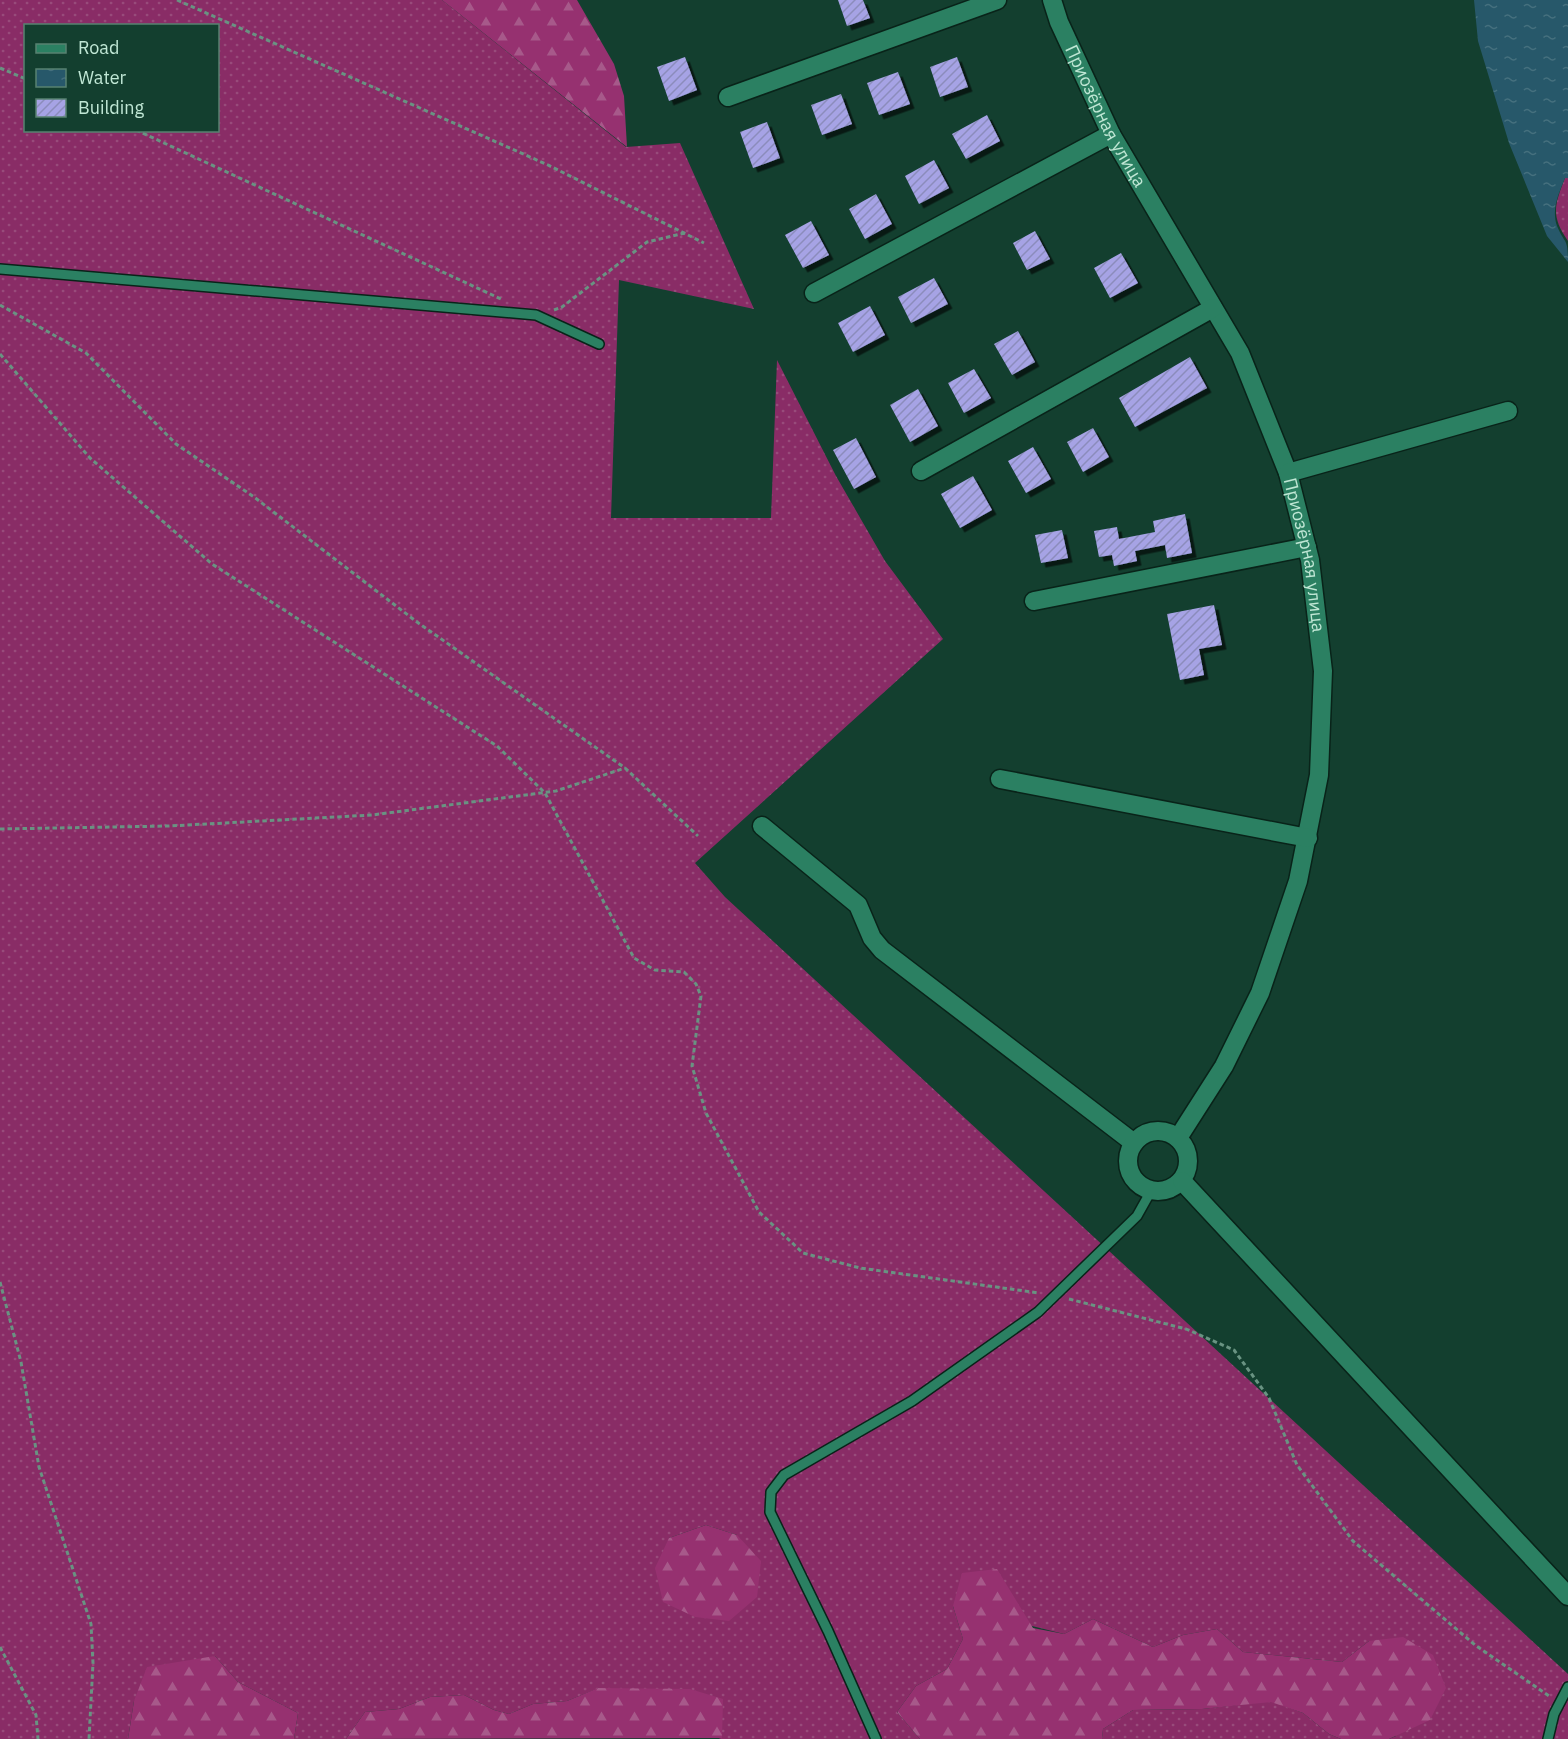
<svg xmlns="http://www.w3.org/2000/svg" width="1568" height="1739" font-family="'IBM Plex Sans',sans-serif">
<defs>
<pattern id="grass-dots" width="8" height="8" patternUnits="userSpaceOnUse" patternTransform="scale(1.5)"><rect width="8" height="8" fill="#892c66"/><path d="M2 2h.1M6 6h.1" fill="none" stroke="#984b7b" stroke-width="1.8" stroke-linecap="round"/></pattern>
<pattern id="forest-firs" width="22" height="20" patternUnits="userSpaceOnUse" patternTransform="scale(1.5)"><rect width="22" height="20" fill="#963170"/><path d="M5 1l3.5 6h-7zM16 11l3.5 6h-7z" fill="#a7598a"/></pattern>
<pattern id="water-ripples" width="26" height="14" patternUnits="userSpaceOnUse" patternTransform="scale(1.5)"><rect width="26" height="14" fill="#27586a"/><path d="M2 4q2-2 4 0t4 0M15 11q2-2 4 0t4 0" fill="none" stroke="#45707e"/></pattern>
<pattern id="building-hatch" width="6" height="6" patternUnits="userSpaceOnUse" patternTransform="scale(1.5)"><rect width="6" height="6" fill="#a6a3e5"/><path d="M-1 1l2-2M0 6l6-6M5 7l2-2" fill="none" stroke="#8b8cbc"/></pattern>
<filter id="shadow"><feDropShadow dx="4.5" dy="4.5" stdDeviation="0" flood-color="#0009"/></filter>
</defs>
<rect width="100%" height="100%" fill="#133f2f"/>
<path fill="url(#grass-dots)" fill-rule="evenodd" d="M0,0H442L626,147L680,143L754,309L619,280L611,518H771L777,360L836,476L885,561L943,639L695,863L725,897L1568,1674V1739H1389L1396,1736L1369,1641L1342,1662L1243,1652L1217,1629L1183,1635L1153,1647L1093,1619L1064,1634L953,1606L963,1639L947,1669L916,1686L897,1712L920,1739H721L599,1688L567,1701L533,1704L509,1714L494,1710L464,1695L430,1697L399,1709L365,1712L346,1739H294L298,1713L238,1682L215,1656L134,1701L128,1739H0ZM26,26H218V130H26ZM706,1525L737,1535L669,1538Z
M1565,178H1568V241C1551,216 1554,206 1565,178Z
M1271,1701L1303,1713L1329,1734L1341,1739H1102L1103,1729L1133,1710L1202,1709Z"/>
<path fill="url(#forest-firs)" d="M442,0H577L614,64L624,96L627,147Z
M706,1525L737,1535L761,1561L757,1597L729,1621L695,1617L663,1602L655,1568L669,1538Z
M997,1569L1033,1628L1064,1634L1093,1619L1153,1647L1183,1635L1217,1629L1243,1652L1342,1662L1369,1641L1403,1637L1433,1655L1446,1688L1430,1720L1389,1739H1341L1329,1734L1303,1713L1271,1702L1202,1709L1133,1710L1103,1729L1102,1739H920L897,1712L916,1686L947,1669L963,1639L953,1606L962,1573Z
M215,1656L238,1682L298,1713L294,1739H128L134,1701L147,1667Z
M598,1688L690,1689L723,1699L722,1738L346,1739L365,1712L399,1709L430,1697L464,1695L494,1710L509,1714L533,1704L567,1701Z"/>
<path fill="url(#water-ripples)" d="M1474,0H1568V178H1565C1559,193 1551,209 1557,226C1565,245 1568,237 1568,262L1547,236L1509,143L1478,41Z"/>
<path fill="url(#building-hatch)" filter="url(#shadow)" d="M838,0H863L870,18L847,26Z
M685,57L697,90L669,101L657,67Z
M957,57L968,87L940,97L930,67Z
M898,72L910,104L879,115L867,83Z
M841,94L852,124L822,135L811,105Z
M987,115L1000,141L966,159L952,134Z
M767,122L780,158L753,168L740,132Z
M934,160L949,188L919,204L905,176Z
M876,194L892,224L865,239L849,209Z
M811,221L829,255L803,268L785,235Z
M1035,231L1050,259L1027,270L1013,243Z
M1121,253L1138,283L1110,298L1094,268Z
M934,278L948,304L911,323L898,297Z
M870,306L885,335L853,352L838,323Z
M1018,331L1035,362L1012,375L994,344Z
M1190,357L1207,388L1135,427L1119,398Z
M974,369L991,398L964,413L948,383Z
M918,389L938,426L910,442L890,405Z
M1093,428L1109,457L1083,472L1067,442Z
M856,438L876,477L854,489L833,450Z
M1033,447L1051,479L1026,493L1008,461Z
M973,476L992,510L960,528L941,494Z
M1185,514L1192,553L1167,558L1165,545L1135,551L1137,561L1114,566L1112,555L1099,557L1094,531L1117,527L1119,539L1155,532L1153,521Z
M1062,530L1068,558L1041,563L1035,535Z
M1214,605L1222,645L1199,649L1204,675L1180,680L1167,614Z"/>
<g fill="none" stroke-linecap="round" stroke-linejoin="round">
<g stroke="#092319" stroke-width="12">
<path id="service" d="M0,269L536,315L599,344
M876,1739L828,1631L770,1512L771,1492L784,1475L912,1401L1038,1312L1137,1216L1151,1191
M1548,1739L1554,1714L1568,1687"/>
</g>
<g stroke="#092319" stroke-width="21">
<g id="minor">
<path id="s1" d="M1052,0L1059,22L1111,134L1240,353L1288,473L1310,560L1323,671L1319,775L1298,881L1260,993L1224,1066L1178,1138"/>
<path d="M728,97L997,0"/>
<path d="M814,293L1111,134"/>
<path d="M921,471L1213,308"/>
<path d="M1288,473L1508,411"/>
<path d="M1034,601L1307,547"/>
<path d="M1000,779L1308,838"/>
<path d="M762,826L858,905L872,938L882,950L1134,1143"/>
<circle cx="1158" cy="1161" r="30"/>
<path d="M1182,1181L1568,1596"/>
</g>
</g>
<path stroke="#699382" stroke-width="3" stroke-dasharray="4.5 3" stroke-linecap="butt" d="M177,0L548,165L704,243
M0,68L26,79
M136,130L501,299
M0,305L86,353L176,444L254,497L417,622L625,768L698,836
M554,310L562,307L647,242L685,233
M0,354L90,458L212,564L497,746L545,793L634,958L655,970L684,972L696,984L701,996L692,1066L706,1113L759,1212L803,1253L860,1268L1039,1293
M0,829L169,826L372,815L556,791L625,768
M0,1282L21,1362L39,1467L91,1624L93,1663L89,1739
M1069,1299L1186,1329L1234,1350L1269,1398L1297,1465L1353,1541L1475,1645L1549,1696
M0,1647L36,1715L38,1739"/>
<use href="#service" stroke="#2b8062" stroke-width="9"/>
<use href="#minor" stroke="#2b8062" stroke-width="18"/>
</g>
<g text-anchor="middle" stroke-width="6" stroke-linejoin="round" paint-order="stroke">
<g font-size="18" fill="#c0e7d5" stroke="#133f2f">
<text dy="6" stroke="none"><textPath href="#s1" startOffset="128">Приозёрная улица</textPath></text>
<text dy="6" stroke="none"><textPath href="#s1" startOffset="614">Приозёрная улица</textPath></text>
</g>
</g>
<rect x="24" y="24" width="195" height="108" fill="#133f2f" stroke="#588271" stroke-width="1.5"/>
<rect x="36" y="44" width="30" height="9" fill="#2b8062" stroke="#588271" stroke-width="1.5"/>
<text x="78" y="54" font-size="18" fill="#c0e7d5">Road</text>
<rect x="36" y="69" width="30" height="18" fill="url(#water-ripples)" stroke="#588271" stroke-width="1.5"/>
<text x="78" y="84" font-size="18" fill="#c0e7d5">Water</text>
<rect x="36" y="99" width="30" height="18" fill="url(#building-hatch)" stroke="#588271" stroke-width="1.5"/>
<text x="78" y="114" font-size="18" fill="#c0e7d5">Building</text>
</svg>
